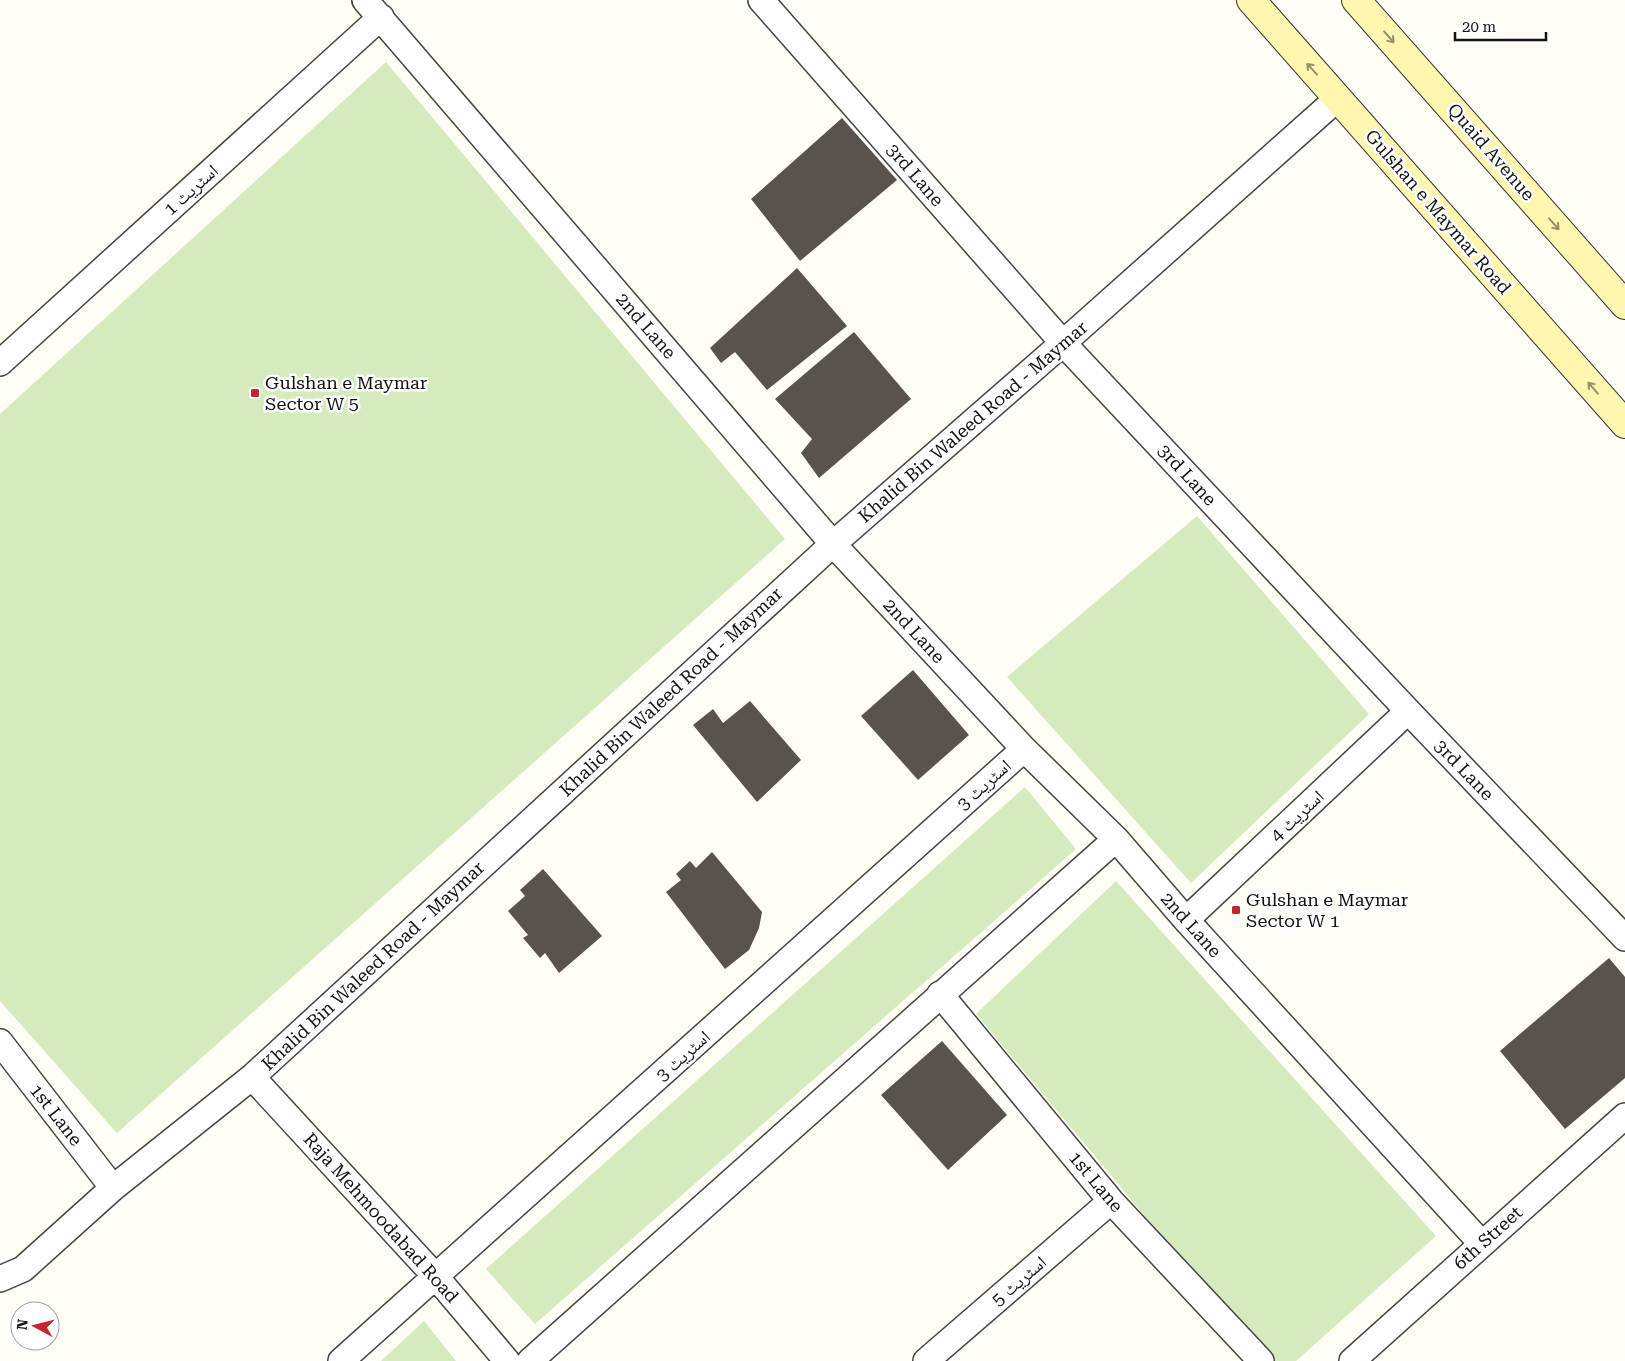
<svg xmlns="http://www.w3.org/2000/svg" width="1625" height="1361" font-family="'Roboto Serif','Noto Naskh Arabic',serif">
<rect width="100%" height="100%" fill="#fffdf5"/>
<path fill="#d5ebbd" d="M386,62L785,539L117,1133L0,1001V414Z
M1197,516L1369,714L1191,883L1007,677Z
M1025,787L1076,849L535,1324L486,1269Z
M1116,881L1436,1236L1296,1361H1266L976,1014Z
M424,1321L456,1361H381Z"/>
<path fill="#5a524d" d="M842,118L897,180L800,261L751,199Z
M797,268L847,326L767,390L735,352L721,363L710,348Z
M854,332L911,399L819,478L801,453L812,439L775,399Z
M913,670L969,735L918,780L861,716Z
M750,701L801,760L757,802L693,725L713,709L723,723Z
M712,852L762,912L759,928L749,950L725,969L666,892L681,880L676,874L690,861L696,868Z
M543,869L602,936L559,973L545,953L540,958L523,938L528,935L508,911L525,896L520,890Z
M1609,958L1625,977V1078L1565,1129L1500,1051Z
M942,1041L1007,1115L948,1170L881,1095Z"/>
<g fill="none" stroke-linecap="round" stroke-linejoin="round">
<g stroke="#444" stroke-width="28">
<path id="street" d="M365,0L833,544L1024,749L1116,839L1186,920L1482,1244
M761,0L1063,343L1408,711L1625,938
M0,363L381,17
M1186,920L1408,711
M940,994L1111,1201L1261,1361
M0,1042L113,1188
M252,1077L436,1277L507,1361
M0,1279L23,1269L113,1188L252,1077L833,544L1063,343L1338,98
M341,1361L1024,749
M530,1361L1116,839
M926,1361L1111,1201
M1352,1361L1625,1116"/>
</g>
<g stroke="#333" stroke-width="30">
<path id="secondary" d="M1251,0L1625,424
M1356,0L1625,305"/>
</g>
<use href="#street" stroke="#fff" stroke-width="25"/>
<use href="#secondary" stroke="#fff6b0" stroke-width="28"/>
</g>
<defs><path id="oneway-shaft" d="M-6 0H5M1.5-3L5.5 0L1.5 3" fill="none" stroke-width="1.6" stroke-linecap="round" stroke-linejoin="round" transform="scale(1.25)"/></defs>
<g stroke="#948f68">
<use href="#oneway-shaft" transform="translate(1389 37) rotate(49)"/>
<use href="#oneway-shaft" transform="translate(1312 69) rotate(-132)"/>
<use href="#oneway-shaft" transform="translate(1554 224) rotate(49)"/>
<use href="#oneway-shaft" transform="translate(1593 388) rotate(-131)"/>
</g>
<g fill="#c4262e" stroke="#fff" stroke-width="2">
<rect x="250" y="388" width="10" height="10" rx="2.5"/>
<rect x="1231" y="905" width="10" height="10" rx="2.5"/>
</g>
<g text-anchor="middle" stroke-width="5" stroke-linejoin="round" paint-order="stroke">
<g font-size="18" fill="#111" stroke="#fff">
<text transform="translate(1491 152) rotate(49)" y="6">Quaid Avenue</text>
<text transform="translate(915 175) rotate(49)" y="6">3rd Lane</text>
<text transform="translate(191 190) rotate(-42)" y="6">اسٹریٹ 1</text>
<text transform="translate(1438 212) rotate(49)" y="6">Gulshan e Maymar Road</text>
<text transform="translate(646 326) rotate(49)" y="6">2nd Lane</text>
<text transform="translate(973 422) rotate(-41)" y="6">Khalid Bin Waleed Road - Maymar</text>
<text transform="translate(1187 475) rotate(47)" y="6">3rd Lane</text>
<text transform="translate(914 631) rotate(47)" y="6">2nd Lane</text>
<text transform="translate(671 692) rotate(-43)" y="6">Khalid Bin Waleed Road - Maymar</text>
<text transform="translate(1464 770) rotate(46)" y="6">3rd Lane</text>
<text transform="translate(984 785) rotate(-42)" y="6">اسٹریٹ 3</text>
<text transform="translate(1297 816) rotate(-43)" y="6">اسٹریٹ 4</text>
<text transform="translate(1191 925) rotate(48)" y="6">2nd Lane</text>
<text transform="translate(373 966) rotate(-43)" y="6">Khalid Bin Waleed Road - Maymar</text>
<text transform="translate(683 1056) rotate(-42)" y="6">اسٹریٹ 3</text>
<text transform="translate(56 1115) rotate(52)" y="6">1st Lane</text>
<text transform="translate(1096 1182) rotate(50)" y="6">1st Lane</text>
<text transform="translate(381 1218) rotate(48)" y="6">Raja Mehmoodabad Road</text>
<text transform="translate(1488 1238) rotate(-42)" y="6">6th Street</text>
<text transform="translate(1019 1281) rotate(-41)" y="6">اسٹریٹ 5</text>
</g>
<g font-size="18" fill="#111" stroke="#fff" text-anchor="start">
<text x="265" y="389">Gulshan e Maymar<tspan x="265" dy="21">Sector W 5</tspan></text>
<text x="1246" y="906">Gulshan e Maymar<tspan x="1246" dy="21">Sector W 1</tspan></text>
</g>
</g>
<g transform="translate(35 1326) rotate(277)"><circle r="24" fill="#ffffff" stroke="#a0a0a0"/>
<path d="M0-4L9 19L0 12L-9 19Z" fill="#c4262e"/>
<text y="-8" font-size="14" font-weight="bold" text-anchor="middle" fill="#111111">N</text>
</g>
<path d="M1455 32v8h91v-8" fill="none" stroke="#111111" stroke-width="2.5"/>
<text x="1462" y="32" font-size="15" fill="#111111" stroke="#ffffff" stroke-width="4" paint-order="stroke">20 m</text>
</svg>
